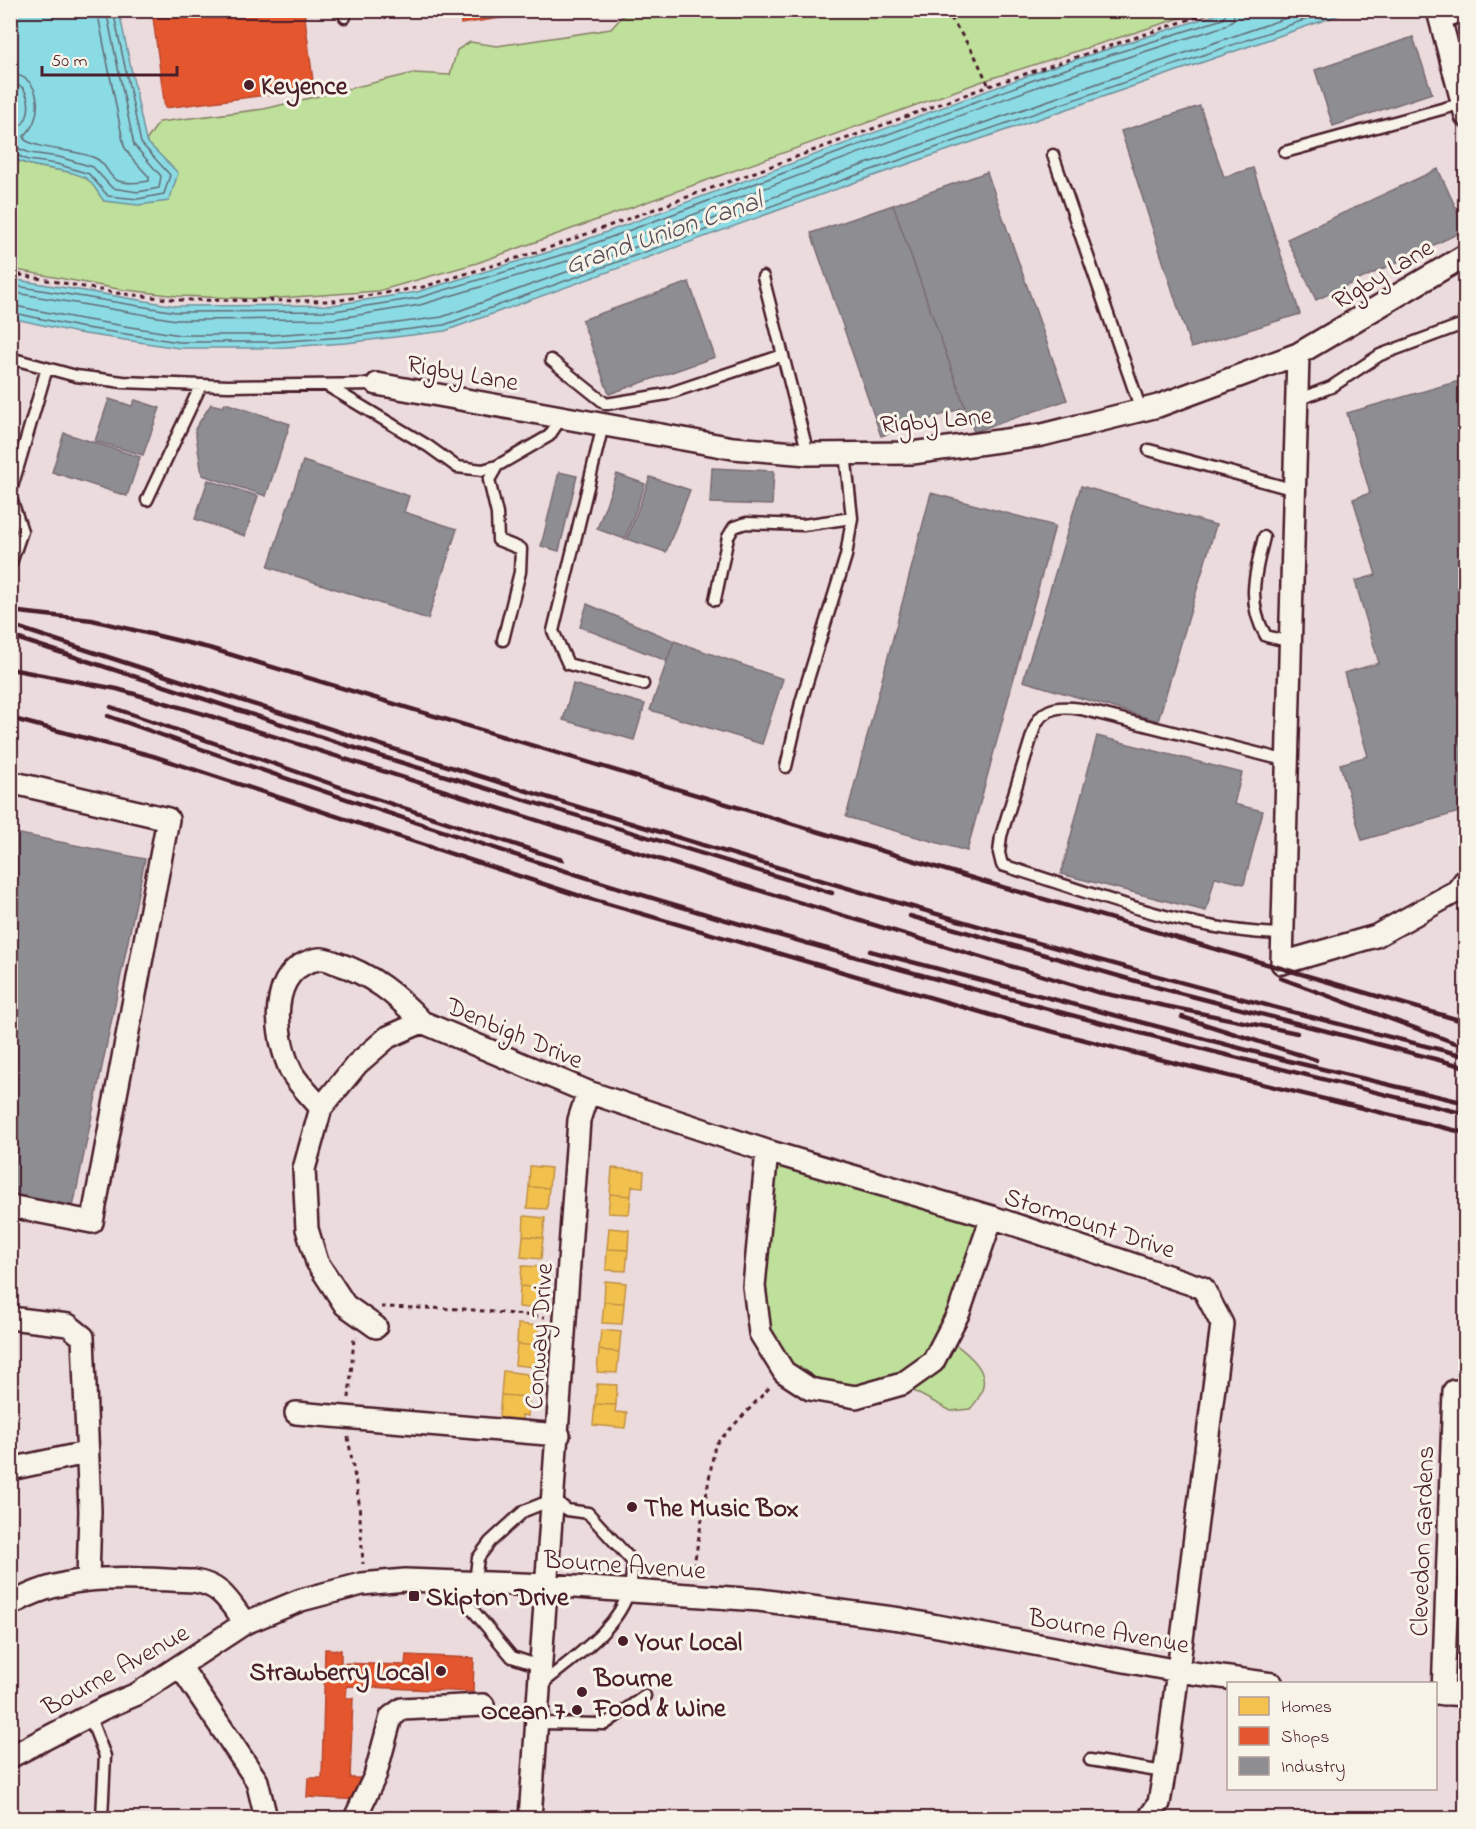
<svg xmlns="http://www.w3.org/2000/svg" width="1476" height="1829" font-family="'Indie Flower',sans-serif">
<rect width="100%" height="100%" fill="#ecdbdd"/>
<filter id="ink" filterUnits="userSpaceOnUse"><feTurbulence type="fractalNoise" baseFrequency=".0167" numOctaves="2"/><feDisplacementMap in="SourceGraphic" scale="12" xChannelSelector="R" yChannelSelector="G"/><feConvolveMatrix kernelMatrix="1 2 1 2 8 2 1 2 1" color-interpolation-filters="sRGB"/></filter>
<g filter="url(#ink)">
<path fill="#bee09a" stroke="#848062" stroke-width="1.5" d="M627,11H1202L983,81L477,263L378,291L266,299L178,296L118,289L11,269L10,157C34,171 68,167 87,179C94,183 99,195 104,201L177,173L146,141L159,122L264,109L414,73L450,75L457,50L470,42L497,46L611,29Z
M767,1151L992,1217L946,1337C973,1358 1001,1376 970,1409L951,1411L902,1385L856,1397L784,1372L754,1286Z"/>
<path fill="#8adbe4" stroke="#70909a" stroke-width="1.5" d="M11,10L119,11L146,141L178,173L169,201L138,205L104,201C99,195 93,183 87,179C68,167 34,171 11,157V126L15,99L10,94Z
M1230,10L1351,11L856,182L445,331L346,343L271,348H179L78,333L11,318V279L176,306L333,305L417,292L569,246L1046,69Z"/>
<path fill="#f2c14e" stroke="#c09044" stroke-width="1.5" d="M530,1166L551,1168L549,1188L529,1187Z
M612,1168L644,1171L643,1187L632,1186L631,1196L610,1194Z
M529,1187L549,1188L547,1209L527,1208Z
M610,1194L631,1196L629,1214L608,1213Z
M524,1216L545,1218L543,1238L523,1236Z
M609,1228L629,1230L628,1250L607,1249Z
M523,1236L543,1238L541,1259L521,1257Z
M607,1249L628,1250L626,1271L606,1270Z
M522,1266L542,1267L541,1288L520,1286Z
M605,1281L626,1283L624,1303L604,1302Z
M520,1286L541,1288L539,1309L519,1307Z
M604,1302L624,1303L622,1324L602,1323Z
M518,1324L539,1326L537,1346L517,1344Z
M601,1330L621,1332L619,1352L599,1350Z
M517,1344L537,1346L535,1367L515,1365Z
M599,1350L619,1352L617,1373L597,1372Z
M503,1371L527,1374V1377L531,1378L529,1397L501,1395Z
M597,1384L617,1385L616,1405L595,1404Z
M501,1395L529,1397L528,1416L522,1415V1420L499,1418Z
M595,1404L616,1405L615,1412L627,1413L625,1428L593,1425Z"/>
<path fill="#e4572e" stroke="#b6462d" stroke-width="1.5" d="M152,10H304L314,89L165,108Z
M460,10H554L461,24Z
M325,1649L341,1650V1663L405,1665L406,1655L474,1658L473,1692L347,1686L346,1698H353L350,1778H360L359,1800L307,1797L308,1778H322Z"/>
<path fill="#8d8d92" stroke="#796c73" stroke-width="1.5" d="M1413,37L1432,93L1333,126L1315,70Z
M1200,106L1224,177L1253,168L1300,314L1191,348L1121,131Z
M1438,169L1466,230L1316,300L1287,239Z
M987,172L1067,400L974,432L893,205Z
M893,205L965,407L881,436L811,233Z
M689,282L715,357L609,394L582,320Z
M1466,379V810L1362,840L1340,764L1368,756L1344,673L1379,663L1355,581L1376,575L1353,499L1370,493L1347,413Z
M109,399L132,406L135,400L160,408L143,455L95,441Z
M225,403L290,424L266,496L202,475L195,429L211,404L223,407Z
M64,433L140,457L127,496L52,472Z
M303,461L409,496L404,512L457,529L428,619L268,567Z
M712,468L774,471L772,505L710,503Z
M559,472L577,476L559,551L541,546Z
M617,474L645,484L625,539L597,529Z
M650,477L690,490L666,552L627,539Z
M208,480L258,496L245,536L195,519Z
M1081,486L1216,525L1158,721L1023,681Z
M931,493L1055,526L967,851L846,817Z
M587,604L674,641L667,661L580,627Z
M674,641L783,679L762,744L650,710Z
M573,684L645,704L634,740L563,720Z
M1097,736L1242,773L1234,804L1263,811L1244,884L1215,877L1206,911L1061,874Z
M10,832L145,859L73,1207L10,1194Z"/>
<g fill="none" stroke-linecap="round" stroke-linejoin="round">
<path stroke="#646a75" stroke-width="1.5" d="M10,74C43,75 44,119 24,136L25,140C46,152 75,148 97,159C106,164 108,175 116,180C124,184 140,183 149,181V177L130,156L124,146L97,10
M10,83L22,87C33,99 31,128 10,129
M10,145L30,153L59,157L93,167L112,188L138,192L159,188L161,176L134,145L106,10
M10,152L28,160L57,164L89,174L108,196L138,199L164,194L170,175L141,143L113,10
M10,285L176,312L334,311L418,298L571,252L1047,75L1223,19L1228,10
M10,292L176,320L334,319L420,305L574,259L1050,82L1225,26L1233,20L1235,10
M10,305L81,319L180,335H270L345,330L442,317L851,169L1309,10
M10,312L79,327L179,342H271L346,337L444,325L854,176L1333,10"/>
<g stroke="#4a1f2b" stroke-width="15">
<path id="service" d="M344,10L345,17
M1441,23L1466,15
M1285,152L1460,104
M1053,155L1141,410
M763,277L808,454
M10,358L76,376L123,382L228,386L377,384
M551,360L606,404L667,394L783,355
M326,385L428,446L457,467L483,470L497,466
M1297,400L1331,387L1380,355L1466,323
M603,425L553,631L568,664L643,684
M1149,450L1295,490
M10,494L47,368
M10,495L22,531L10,566
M147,500L201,385
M1264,537C1255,573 1246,603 1266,636L1291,642
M715,600L728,537L734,527L746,523L803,525L852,518
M503,640L520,572L521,549L498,540L497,514L489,480L497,466L549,436L562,417
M786,767L801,702L846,556L852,518L845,453
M1283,934C1187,932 1093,893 1002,865L999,853L1001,836L1035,726C1044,706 1062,706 1081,709L1288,761
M475,1581L478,1558L490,1542L524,1511L554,1499L567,1510L588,1513L633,1562C632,1571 632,1581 629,1590C618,1630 571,1659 541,1685
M450,1583L512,1657L540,1666
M89,1715L105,1756L102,1818
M536,1723L605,1724L645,1696
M1090,1760L1164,1772"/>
</g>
<g stroke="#4a1f2b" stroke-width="26">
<path id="minor" d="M1438,11L1466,116
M1298,354L1282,963L1376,936L1457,891L1466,879
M377,384L733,448L808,454L912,453L1042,435L1158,406L1298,354L1466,255
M10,782L168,819L92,1222L10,1206
M321,1108C312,1097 299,1085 292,1073C274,1037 266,967 319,959C324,958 331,961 336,963C371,974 397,995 422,1022
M767,1151L754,1286L760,1333L784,1372L810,1389L856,1397L902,1384L933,1362L959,1312L992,1217
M10,1318L68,1325L83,1337L90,1511L88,1579
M376,1327L345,1305L317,1262L307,1229L304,1169L321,1108L357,1064L388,1037L422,1022L588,1092L767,1151L992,1217L1203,1288L1222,1324L1167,1757L1159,1803L1149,1818
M296,1413L559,1435
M10,1469L86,1453
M10,1605C68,1570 129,1579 194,1581C222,1585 229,1602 245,1623
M180,1666L257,1781L266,1818
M1436,1693L1466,1695
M1443,1694L1454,1391
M10,1757L104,1708L137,1694L245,1623L301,1600L362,1584L405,1580L547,1585L759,1600L900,1619L1178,1671L1272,1684
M355,1818L375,1776L391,1717L402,1709L483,1705
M530,1818L579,1120L588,1092"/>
</g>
<path stroke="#4a1f2b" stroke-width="3" stroke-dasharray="4.5 4.5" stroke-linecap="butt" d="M946,10L974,54L989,86
M10,273L116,293L178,300L334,301L423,287L543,250L989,86L1218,10
M381,1307L463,1309L545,1317
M349,1398L354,1338H357
M348,1437L359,1502L363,1564
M692,1576L715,1445L772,1385"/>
<use href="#service" stroke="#f7f3e8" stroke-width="10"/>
<use href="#minor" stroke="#f7f3e8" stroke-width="21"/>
<path stroke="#4a1f2b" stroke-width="4.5" d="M10,611L92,620L209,648L992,884L1466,1022
M10,625C491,783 974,935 1466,1056
M10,636L383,757L832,893
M10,669L117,689L207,715L715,877L1097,992L1297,1033
M111,707L343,788L562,860
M108,716C307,787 507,855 709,915C959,988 1212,1053 1466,1114
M10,718L153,756L577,895L1008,1020L1154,1058L1466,1133
M910,916L1160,988L1466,1067
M870,951L1289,1061L1466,1103
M1280,978L1466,1047
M1182,1017L1316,1060"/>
</g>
</g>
<g fill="#4a1f2b" stroke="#f7f3e8" stroke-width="2">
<circle cx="249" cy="85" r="6"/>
<circle cx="632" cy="1507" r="6"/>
<rect x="408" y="1590" width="12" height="12" rx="3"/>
<circle cx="623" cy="1641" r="6"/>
<circle cx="441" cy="1671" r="6"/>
<circle cx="582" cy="1692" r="6"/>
<circle cx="577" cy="1710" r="6"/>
</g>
<g text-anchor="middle" stroke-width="6" stroke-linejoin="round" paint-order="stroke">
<g font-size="26" font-weight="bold" fill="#4a1f2b" stroke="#f7f3e8" text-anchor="start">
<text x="261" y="94">Keyence</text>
<text x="644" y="1516">The Music Box</text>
<text x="426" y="1605">Skipton Drive</text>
<text x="635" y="1650">Your Local</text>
<text x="429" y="1680" text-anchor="end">Strawberry Local</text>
<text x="594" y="1686">Bourne<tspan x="594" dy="30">Food &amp; Wine</tspan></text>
<text x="565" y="1719" text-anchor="end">Ocean 7</text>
</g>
<g font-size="26" fill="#4a1f2b" stroke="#f7f3e8">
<text transform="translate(1382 273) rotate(-31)" y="9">Rigby Lane</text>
<text transform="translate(463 372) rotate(10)" y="9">Rigby Lane</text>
<text transform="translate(936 419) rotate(-5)" y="9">Rigby Lane</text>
<text transform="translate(515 1032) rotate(23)" y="9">Denbigh Drive</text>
<text transform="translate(1090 1222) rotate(18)" y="9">Stormount Drive</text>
<text transform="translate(538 1336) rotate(-86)" y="9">Conway Drive</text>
<text transform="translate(1421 1541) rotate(-88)" y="9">Clevedon Gardens</text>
<text transform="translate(625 1564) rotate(4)" y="9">Bourne Avenue</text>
<text transform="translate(1109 1630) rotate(10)" y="9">Bourne Avenue</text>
<text transform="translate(115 1669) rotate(-29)" y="9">Bourne Avenue</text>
</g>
<g font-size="27" font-style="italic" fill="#5a4e59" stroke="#f7f3e8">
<text transform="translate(663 232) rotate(-19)" y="9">Grand Union Canal</text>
</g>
</g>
<rect width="1476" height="1829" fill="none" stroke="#f7f3e8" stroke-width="36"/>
<rect x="18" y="18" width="1440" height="1793" fill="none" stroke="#4a1f2b" stroke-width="2" filter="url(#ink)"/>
<rect x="1227" y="1682" width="210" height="108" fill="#f7f3e8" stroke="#b29e9c" stroke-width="1.5"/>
<rect x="1239" y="1697" width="30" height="18" fill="#f2c14e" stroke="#b29e9c" stroke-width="1.5"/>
<text x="1281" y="1712" font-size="18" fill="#4a1f2b">Homes</text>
<rect x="1239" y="1727" width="30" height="18" fill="#e4572e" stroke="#b29e9c" stroke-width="1.5"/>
<text x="1281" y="1742" font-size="18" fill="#4a1f2b">Shops</text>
<rect x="1239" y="1757" width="30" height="18" fill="#8d8d92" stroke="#b29e9c" stroke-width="1.5"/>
<text x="1281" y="1772" font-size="18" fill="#4a1f2b">Industry</text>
<path d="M42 66v9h135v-9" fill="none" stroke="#4a1f2b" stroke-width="3"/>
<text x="51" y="66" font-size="18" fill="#4a1f2b" stroke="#f7f3e8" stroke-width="4.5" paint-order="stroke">50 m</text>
</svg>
